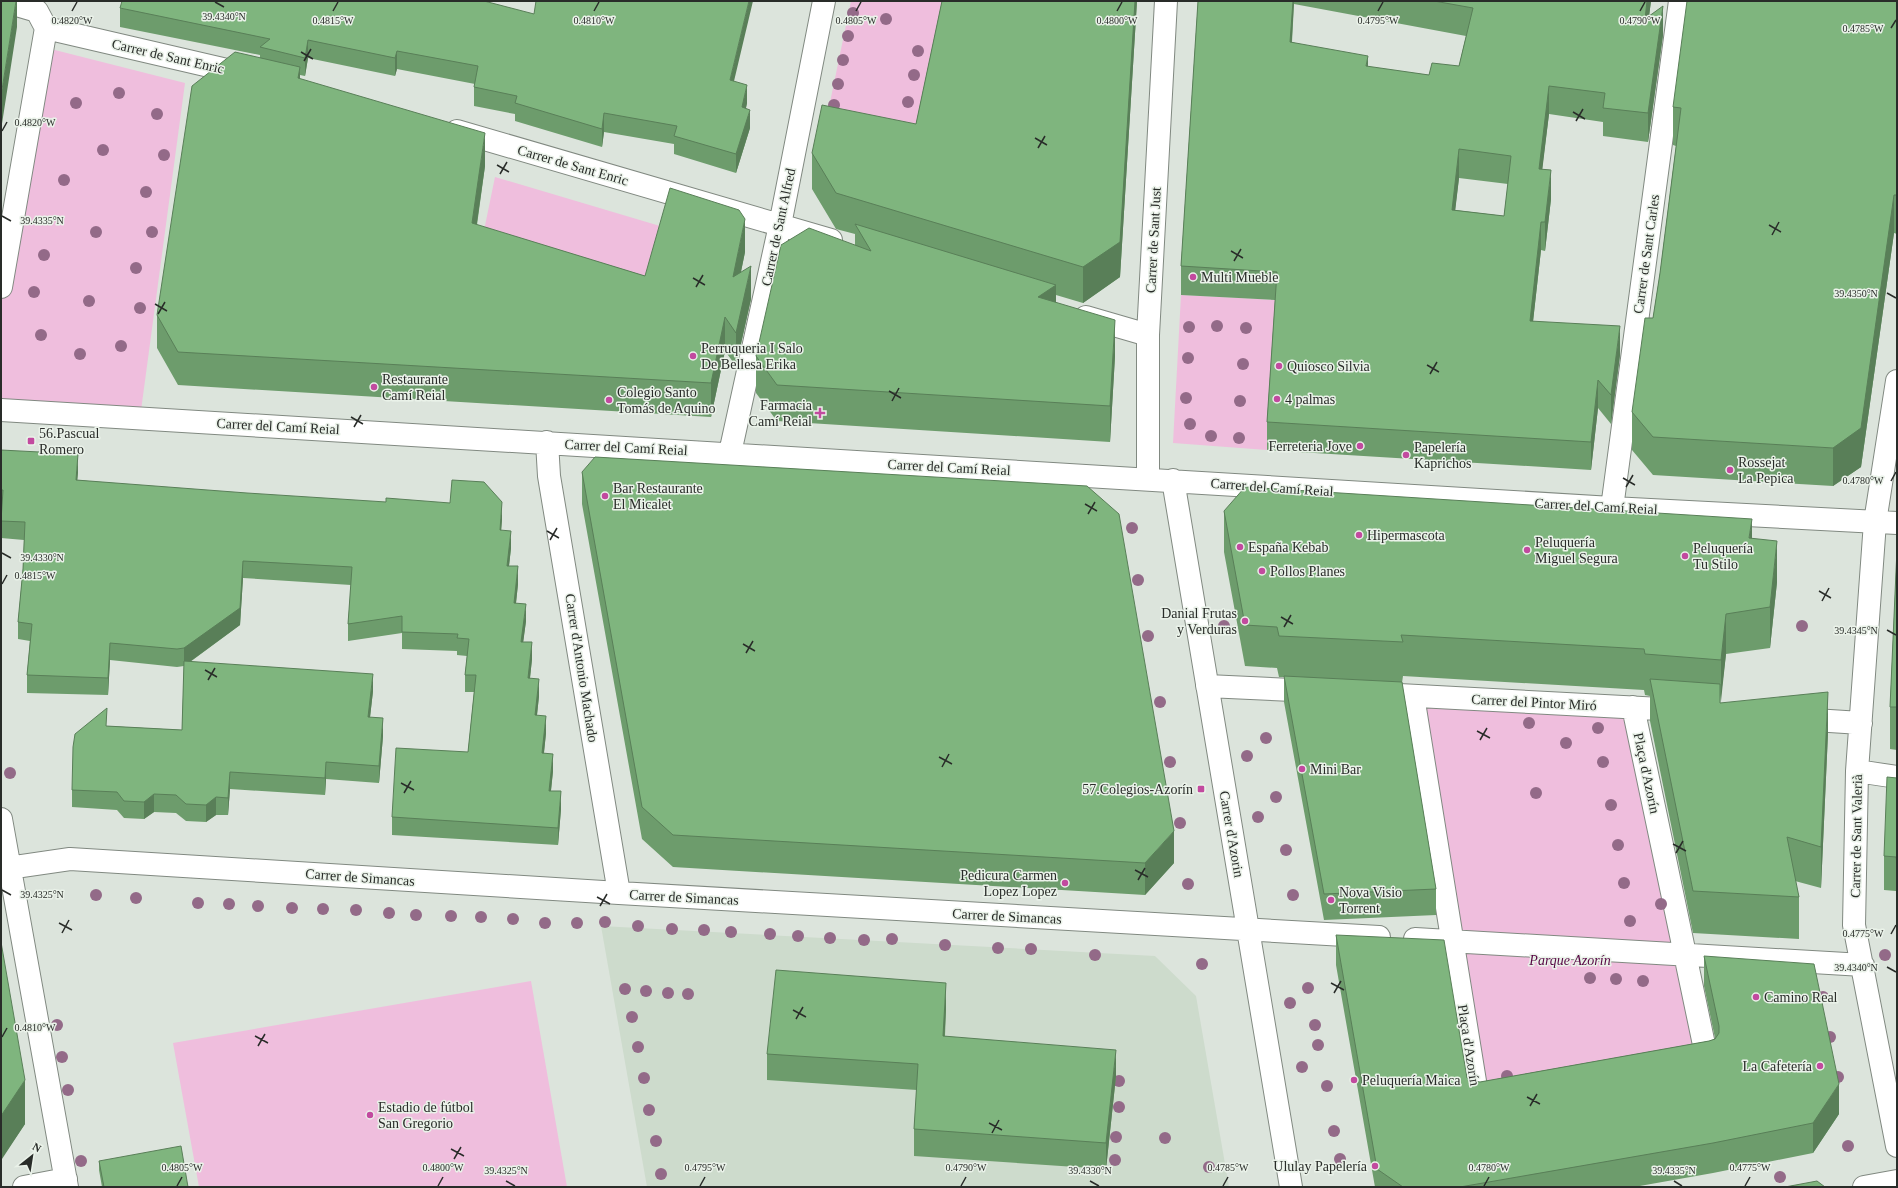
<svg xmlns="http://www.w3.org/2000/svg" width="1898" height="1188" font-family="Georgia,serif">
<rect width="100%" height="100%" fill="#dce4dc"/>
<path fill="#cddbcc" d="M601,926L1155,956L1196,996L1229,1187H647Z"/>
<path fill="#efbedd" d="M851,1H950L916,159L822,141Z
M43,47L185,83L140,418L1,410V287Z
M495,177L660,226L642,298L480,250Z
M1181,295L1276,300L1267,450L1173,443Z
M1413,696L1633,707L1707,1059L1478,1100Z
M531,981L567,1187H199L173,1043Z"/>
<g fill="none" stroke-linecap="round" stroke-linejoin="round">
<g stroke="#818981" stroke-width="24">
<path id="minor" d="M3,1L37,11L46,28L244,74
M457,131L831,240
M1,287L46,28
M1086,317L1148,335
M1897,381L1875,522L1857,771L1854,925L1897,1146
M1,410L1612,508L1897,523
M547,442L549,476L619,893
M730,453L780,225L824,1
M1148,479V335L1166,1
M1173,480L1291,1187
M1612,508L1680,1
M1207,686L1315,691
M1399,695L1680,710
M1413,696L1478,1100L1490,1097
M1633,707L1707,1059L1693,1061
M1798,719L1861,723
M1857,771L1897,777
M1,819L67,1187
M1,869L70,859L619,893L1379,937
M1415,939L1863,965
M24,1187L66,1179
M1864,1187L1897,1181"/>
</g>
<use href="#minor" stroke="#fff" stroke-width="22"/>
</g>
<g fill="#936a88">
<circle cx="853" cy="13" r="6"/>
<circle cx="886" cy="19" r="6"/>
<circle cx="848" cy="36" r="6"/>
<circle cx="918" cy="51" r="6"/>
<circle cx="843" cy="60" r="6"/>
<circle cx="914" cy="75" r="6"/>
<circle cx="838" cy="84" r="6"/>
<circle cx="119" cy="93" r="6"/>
<circle cx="908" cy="102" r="6"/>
<circle cx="76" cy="103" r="6"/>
<circle cx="834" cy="105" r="6"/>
<circle cx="157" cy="114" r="6"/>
<circle cx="103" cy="150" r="6"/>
<circle cx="164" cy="155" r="6"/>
<circle cx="64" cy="180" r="6"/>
<circle cx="146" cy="192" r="6"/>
<circle cx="96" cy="232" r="6"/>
<circle cx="152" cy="232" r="6"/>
<circle cx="44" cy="255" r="6"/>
<circle cx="136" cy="268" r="6"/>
<circle cx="34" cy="292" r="6"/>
<circle cx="89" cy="301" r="6"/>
<circle cx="140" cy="308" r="6"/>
<circle cx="1217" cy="326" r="6"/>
<circle cx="1189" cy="327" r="6"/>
<circle cx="1246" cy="328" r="6"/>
<circle cx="41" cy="335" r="6"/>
<circle cx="121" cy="346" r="6"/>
<circle cx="80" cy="354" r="6"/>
<circle cx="1188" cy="358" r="6"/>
<circle cx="1243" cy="364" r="6"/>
<circle cx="1186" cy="398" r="6"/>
<circle cx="1240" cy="401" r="6"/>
<circle cx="1190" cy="424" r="6"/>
<circle cx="1211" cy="436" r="6"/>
<circle cx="1239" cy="438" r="6"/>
<circle cx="1132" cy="528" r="6"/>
<circle cx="1138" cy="580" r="6"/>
<circle cx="1224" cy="626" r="6"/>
<circle cx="1802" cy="626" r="6"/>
<circle cx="1148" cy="636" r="6"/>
<circle cx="1160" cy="702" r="6"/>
<circle cx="1529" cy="723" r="6"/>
<circle cx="1598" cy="728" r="6"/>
<circle cx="1266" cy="738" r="6"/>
<circle cx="1566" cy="743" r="6"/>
<circle cx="1247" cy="756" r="6"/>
<circle cx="1170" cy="762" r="6"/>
<circle cx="1603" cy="762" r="6"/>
<circle cx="10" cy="773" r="6"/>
<circle cx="1536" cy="793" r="6"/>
<circle cx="1276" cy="797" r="6"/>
<circle cx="1611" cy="805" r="6"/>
<circle cx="1258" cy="817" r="6"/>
<circle cx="1180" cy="823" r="6"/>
<circle cx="1618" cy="845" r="6"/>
<circle cx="1286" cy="850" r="6"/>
<circle cx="1624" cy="883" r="6"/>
<circle cx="1188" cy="884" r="6"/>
<circle cx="96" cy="895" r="6"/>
<circle cx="1293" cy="895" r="6"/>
<circle cx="136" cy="898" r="6"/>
<circle cx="198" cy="903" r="6"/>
<circle cx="229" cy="904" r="6"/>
<circle cx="1661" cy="904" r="6"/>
<circle cx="258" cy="906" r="6"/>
<circle cx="292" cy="908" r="6"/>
<circle cx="323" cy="909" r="6"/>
<circle cx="356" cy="910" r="6"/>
<circle cx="389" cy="913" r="6"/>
<circle cx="416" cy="915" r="6"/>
<circle cx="451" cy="916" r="6"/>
<circle cx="481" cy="917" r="6"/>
<circle cx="513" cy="919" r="6"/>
<circle cx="1630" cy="921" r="6"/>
<circle cx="605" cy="922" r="6"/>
<circle cx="545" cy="923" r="6"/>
<circle cx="577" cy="923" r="6"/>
<circle cx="638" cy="926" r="6"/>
<circle cx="672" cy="929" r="6"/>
<circle cx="704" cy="930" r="6"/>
<circle cx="731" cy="932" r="6"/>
<circle cx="770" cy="934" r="6"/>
<circle cx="798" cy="936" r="6"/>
<circle cx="830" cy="938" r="6"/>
<circle cx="892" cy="939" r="6"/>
<circle cx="864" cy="940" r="6"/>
<circle cx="945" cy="945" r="6"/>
<circle cx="998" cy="948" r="6"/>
<circle cx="1031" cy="949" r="6"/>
<circle cx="1095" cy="955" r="6"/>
<circle cx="1885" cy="955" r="6"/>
<circle cx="1202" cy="964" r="6"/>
<circle cx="1590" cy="978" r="6"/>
<circle cx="1616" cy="979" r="6"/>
<circle cx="1643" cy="981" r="6"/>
<circle cx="1308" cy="988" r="6"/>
<circle cx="625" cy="989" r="6"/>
<circle cx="646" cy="991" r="6"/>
<circle cx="668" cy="993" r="6"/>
<circle cx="688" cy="994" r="6"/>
<circle cx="1823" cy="997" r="6"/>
<circle cx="1290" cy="1003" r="6"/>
<circle cx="632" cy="1017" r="6"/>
<circle cx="57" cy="1025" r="6"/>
<circle cx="1315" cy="1025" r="6"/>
<circle cx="1830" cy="1037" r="6"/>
<circle cx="1318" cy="1045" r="6"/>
<circle cx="638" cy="1047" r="6"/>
<circle cx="62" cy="1057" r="6"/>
<circle cx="1302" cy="1067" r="6"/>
<circle cx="1507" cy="1076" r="6"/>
<circle cx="1838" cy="1077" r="6"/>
<circle cx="644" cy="1078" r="6"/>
<circle cx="1119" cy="1081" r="6"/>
<circle cx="1327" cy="1086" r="6"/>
<circle cx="68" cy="1090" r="6"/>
<circle cx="1119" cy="1107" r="6"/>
<circle cx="649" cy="1110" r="6"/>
<circle cx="1334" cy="1131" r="6"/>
<circle cx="1116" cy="1137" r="6"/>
<circle cx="1165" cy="1138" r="6"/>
<circle cx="656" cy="1141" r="6"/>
<circle cx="1848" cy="1146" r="6"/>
<circle cx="1340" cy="1159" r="6"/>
<circle cx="1115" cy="1160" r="6"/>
<circle cx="81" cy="1161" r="6"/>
<circle cx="1209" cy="1167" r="6"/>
<circle cx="661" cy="1174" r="6"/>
<circle cx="1780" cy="1177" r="6"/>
</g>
<path fill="#6d9c6c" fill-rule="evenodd" d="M942,1H1137L1120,277L1083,303L1056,295V303L1115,356L1110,442L777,421L756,393V356L855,245V234L836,229L812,189V153L916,124Z
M1198,1H1651L1649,16L1663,35L1648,142L1603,136V122L1549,114L1542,169L1551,199L1545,251L1541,250L1533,321L1620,355L1611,424L1598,408L1591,470L1267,450V422L1275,300L1181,295V266ZM1294,4L1466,36L1459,66L1429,75L1368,67L1292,42ZM1459,178L1508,184L1504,216L1455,210Z
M1897,1V234L1894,233L1861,467L1833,486L1653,475L1632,450V412L1653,318L1660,273L1676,146L1673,145V107Z
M120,8L734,81L747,103L746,108L750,128L736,173L674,154V144L604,132L602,147L515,121V114L474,106V87L475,84L397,69L395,76L308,58L305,76L300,75V79L485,166L477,225L645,276L745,252L741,272L751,299L736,366L725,351L711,417L178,385L157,348V315L260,58V55L120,27Z
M1,450L78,472L77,480L502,519L501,530L511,548L509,566L518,584L516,603L526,621L523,642L532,659L530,678L539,696L537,715L546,733L544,753L553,771L551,791L561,809L558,845L392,835V817L468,752L474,692H465V675L467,656L457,655V651L402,649V633L348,641V624L351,585L243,578L240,625L190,662L373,691L370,717L383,736L379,783L326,779L325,795L230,789L228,815H216L206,822L186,821L176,813L154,812L144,819L124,818L117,810L72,807V790L107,726L182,730L184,666L177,667L110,660L108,695L27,693V675L30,641L18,639V622L23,569L24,540L1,538L2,508H1Z
M582,472L1174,863L1145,895L673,867L642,839L582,504Z
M1224,511L1752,538L1777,582L1770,648L1726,654L1720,703L1828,733L1821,888L1795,881L1799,897V939L1693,933L1650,721V696L1645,695L1644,690L1403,676L1402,683L1436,889V915L1324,920L1284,702V677H1279L1277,668L1245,666L1224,552Z
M1897,550V750L1890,749V707Z
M1897,778V897L1896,891L1884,890V856Z
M1336,935L1466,1072L1467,1078L1473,1081L1480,1082L1709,1041L1715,1039V1038L1704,986V956L1839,1114L1813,1153L1713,1173L1634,1187H1375L1336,965Z
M1,942L25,1124L1,1159Z
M946,1009L945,1036L1116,1076L1106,1169L914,1156V1129L917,1090L767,1080V1054Z
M99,1161L188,1187H102L99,1170Z"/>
<path fill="#597f58" d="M16,1H17V27L1,130V96Z
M749,1H753L730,98V80Z
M1135,1H1137L1120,277L1083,303V267Z
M1293,1H1294L1290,71V42Z
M1647,1H1651L1645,48V19Z
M1663,6V35L1648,142V113Z
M308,40V58L305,76V58Z
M397,51V69L395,76V58Z
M1368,56V85L1366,66Z
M300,67V100L298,78Z
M747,85V103L742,125V107Z
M1549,86V114L1539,197V169Z
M750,110V128L736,173V154Z
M604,113V132L602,147V129Z
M485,133V166L472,257V223Z
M1459,149V178L1452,238V210Z
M1551,170V199L1545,251V222Z
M1894,195V233L1861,467L1833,486V448Z
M745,219V252L733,310V277Z
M1541,222V250L1530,349V321Z
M751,266V299L736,366V333Z
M1056,285V321L1038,297Z
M725,317V351L711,417V383Z
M1115,320V356L1110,442V406Z
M1620,326V355L1611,424V395Z
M1598,380V408L1591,470V442Z
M78,454V472L76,497V480Z
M502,502V519L500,547V530Z
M1752,519V560L1749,538Z
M511,531V548L507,583V566Z
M1777,541V582L1770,648V607Z
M243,561V578L240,625L184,666V648Z
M518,566V584L514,621V603Z
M526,604V621L521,659V642Z
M1726,614V654L1721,701V660Z
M532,642V659L528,696V678Z
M110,643V660L108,695V678Z
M373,674V691L368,735V717Z
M539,679V696L535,733V715Z
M1828,692V733L1821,888V847Z
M546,716V733L542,770V753Z
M383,718V736L379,783V766Z
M553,754V771L549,808V791Z
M326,762V779L325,795V778Z
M230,772V789L228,815V798Z
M561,791V809L558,845V828Z
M154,794V812L144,819V802Z
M216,797V815L206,822V805Z
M1174,831V863L1145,895V863Z
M946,983V1009L943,1062V1036Z
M1116,1050V1076L1106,1169V1143Z
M25,1080V1124L2,1159V1115Z
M1839,1084V1114L1813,1153V1123Z"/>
<path fill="#7fb57e" stroke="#597f58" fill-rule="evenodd" d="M1,1H16L1,96Z
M122,1H484L534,14L536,1H749L730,80L747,85L742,107L750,110L736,154L674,136L677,126L604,113L602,129L515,103L517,96L474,87L478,66L397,51L395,58L308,40L305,58L260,47L270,39L120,8Z
M942,1H1135L1120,242L1083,267L836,193L812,153L822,105L916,124Z
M1198,1H1293L1290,42L1368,56L1366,66L1429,75L1432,63L1459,66L1473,8L1434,1H1647L1645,19L1663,6L1648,113L1603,108L1605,93L1549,86L1539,169L1551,170L1545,222H1541L1530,321L1620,326L1611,395L1598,380L1591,442L1267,422L1277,272L1181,266ZM1459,149L1511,156L1504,216L1452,210Z
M1687,1H1897V195H1894L1861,428L1833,448L1653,437L1632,412L1645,318H1653L1660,273L1681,108L1673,107Z
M235,52L300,67L298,78L485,133L472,223L645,276L670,188L739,210L745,219L733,277L751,266L736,333L725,317L711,383L178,352L157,315L192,86Z
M855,224L1056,285L1038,297L1115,320L1110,406L777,385L756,356L781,245L809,228L871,251Z
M1,450L78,454L76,480L247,493L386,502V498L450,503L452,480L484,482L502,502L500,530L511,531L507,566H518L514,603L526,604L521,642H532L528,678L539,679L535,715L546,716L542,753L553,754L549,791H561L558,828L392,817L396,748L468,752L476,675H465L469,639L457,638L458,634L402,632V616L348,624L352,567L243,561L240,608L184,648L177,649L110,643L108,678L27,675L32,624L18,622L23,569L25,522L1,521L3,490H1Z
M595,457L1087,486L1119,514L1174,831L1145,863L673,835L642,807L582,472Z
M1245,487L1752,519L1749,538L1777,541L1770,607L1726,614L1721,660L1645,654L1644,649L1401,635L1403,642L1279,636L1277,627L1245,625L1224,511Z
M1897,549V707H1890Z
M184,661L373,674L368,717L383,718L379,766L326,762L325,778L230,772L228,798L216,797L206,805L186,804L176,795L154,794L144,802L124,801L117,792L72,790L73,747L75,734L107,708L106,726L182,730Z
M1284,676L1402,682L1436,889L1324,894Z
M1650,679L1720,684V703L1828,692L1821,847L1787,837L1799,897L1693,891Z
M1887,777L1897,778V863L1896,857L1884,856Z
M1336,935L1444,940L1467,1078L1473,1081L1480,1082L1709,1041L1715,1039L1719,1033V1026L1704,956L1814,964L1839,1084L1813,1123L1713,1143L1460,1187H1403L1377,1169Z
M1,942L25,1080L1,1116Z
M776,970L946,983L943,1036L1116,1050L1106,1143L914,1129L918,1064L767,1054Z
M181,1146L188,1187H104L99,1161Z
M1817,1181L1825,1187H1785Z"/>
<path fill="none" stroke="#292c29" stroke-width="1.5" d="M215,2L224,7M72,11L77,2M333,11L338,2M594,11L599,2M856,11L861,2M1117,11L1122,2M1378,11L1383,2M1640,11L1645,2M1891,28L1896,20M301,52L313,59M304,61L311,49M1573,112L1585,119M1576,121L1583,109M2,131L7,122M1035,138L1047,145M1038,148L1045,136M497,165L509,172M500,174L507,162M2,216L11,221M1769,225L1781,232M1772,235L1779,222M1231,251L1243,258M1234,261L1241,249M693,278L705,285M696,287L703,275M1887,293L1896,298M155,304L167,311M158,314L165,302M1427,365L1439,372M1430,374L1437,362M889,391L901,398M892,401L899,388M351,417L363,424M354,427L361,415M1623,478L1635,485M1891,481L1896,472M1626,487L1633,475M1085,504L1097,511M1088,514L1095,502M547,531L559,538M550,540L557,528M2,553L11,558M2,584L7,575M1819,591L1831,598M1822,601L1829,588M1281,617L1293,624M1284,627L1291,615M1887,630L1896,635M743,644L755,651M746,653L753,641M205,670L217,677M208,680L215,668M1477,731L1490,738M1480,740L1487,728M939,757L952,764M942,767L949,754M401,783L414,790M404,793L411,781M1673,844L1686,851M1676,853L1683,841M1135,870L1148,877M1138,880L1145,868M2,890L11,895M597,897L610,904M600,906L607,894M59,923L72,930M62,933L69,920M1891,934L1896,925M1887,967L1896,972M1331,983L1344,990M1334,993L1341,981M793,1010L806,1017M796,1019L803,1007M255,1036L268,1043M2,1037L7,1028M258,1046L265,1034M1527,1097L1540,1104M1530,1106L1537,1094M989,1123L1002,1130M992,1133L999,1120M451,1149L464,1156M454,1159L461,1147M506,1181L515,1186M1090,1181L1099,1186M1674,1181L1682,1186M177,1186L182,1177M438,1186L443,1177M700,1186L705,1177M961,1186L966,1177M1223,1186L1228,1177M1484,1186L1489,1177M1745,1186L1750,1177"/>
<g fill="#c24a9f" stroke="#eaf2e9" stroke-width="1.5">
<circle cx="1193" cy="277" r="4"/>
<circle cx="693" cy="356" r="4"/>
<circle cx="1279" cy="366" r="4"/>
<circle cx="374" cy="387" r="4"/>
<circle cx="1277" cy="399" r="4"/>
<circle cx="609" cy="400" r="4"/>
<path d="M818 407h4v4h4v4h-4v4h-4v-4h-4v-4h4z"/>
<rect x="27" y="437" width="8" height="8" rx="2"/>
<circle cx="1360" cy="446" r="4"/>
<circle cx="1406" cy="455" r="4"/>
<circle cx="1730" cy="470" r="4"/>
<circle cx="605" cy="496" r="4"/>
<circle cx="1359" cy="535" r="4"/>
<circle cx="1240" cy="547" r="4"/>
<circle cx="1527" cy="550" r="4"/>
<circle cx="1685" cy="556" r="4"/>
<circle cx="1262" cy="571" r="4"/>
<circle cx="1245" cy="621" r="4"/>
<circle cx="1302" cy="769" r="4"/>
<rect x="1197" y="785" width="8" height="8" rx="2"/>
<circle cx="1065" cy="883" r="4"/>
<circle cx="1331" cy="900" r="4"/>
<circle cx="1756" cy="997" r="4"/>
<circle cx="1820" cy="1066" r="4"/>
<circle cx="1354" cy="1080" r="4"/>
<circle cx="370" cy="1115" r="4"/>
<circle cx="1375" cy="1166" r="4"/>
</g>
<g text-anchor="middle" stroke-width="3" stroke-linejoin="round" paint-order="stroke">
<g font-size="14" fill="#292c29" stroke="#eaf2e9">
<text transform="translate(168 56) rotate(13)" y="5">Carrer de Sant Enric</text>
<text transform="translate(573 165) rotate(16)" y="5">Carrer de Sant Enric</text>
<text transform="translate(778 227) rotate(-78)" y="5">Carrer de Sant Alfred</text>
<text transform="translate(1153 240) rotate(-87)" y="5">Carrer de Sant Just</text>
<text transform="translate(1646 254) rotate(-82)" y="5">Carrer de Sant Carles</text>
<text transform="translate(278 426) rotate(3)" y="5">Carrer del Camí Reial</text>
<text transform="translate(626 447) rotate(3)" y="5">Carrer del Camí Reial</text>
<text transform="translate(949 467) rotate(3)" y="5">Carrer del Camí Reial</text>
<text transform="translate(1272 487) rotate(4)" y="5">Carrer del Camí Reial</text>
<text transform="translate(1596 506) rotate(3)" y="5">Carrer del Camí Reial</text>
<text transform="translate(582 668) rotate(81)" y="5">Carrer d'Antonio Machado</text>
<text transform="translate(1534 702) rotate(3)" y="5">Carrer del Pintor Miró</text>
<text transform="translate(1647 773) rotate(78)" y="5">Plaça d'Azorín</text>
<text transform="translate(1232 834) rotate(80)" y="5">Carrer d'Azorin</text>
<text transform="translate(1856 836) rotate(-89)" y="5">Carrer de Sant Valerià</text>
<text transform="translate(360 877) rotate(4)" y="5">Carrer de Simancas</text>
<text transform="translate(684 897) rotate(3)" y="5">Carrer de Simancas</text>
<text transform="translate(1007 916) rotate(3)" y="5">Carrer de Simancas</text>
<text transform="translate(1469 1045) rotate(81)" y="5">Plaça d'Azorín</text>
</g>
<g font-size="14" fill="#292c29" stroke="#eaf2e9" text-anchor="start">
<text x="1201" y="282">Multi Mueble</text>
<text x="701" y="353">Perruqueria I Salo<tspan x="701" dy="16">De Bellesa Erika</tspan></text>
<text x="1287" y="371">Quiosco Silvia</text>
<text x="382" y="384">Restaurante<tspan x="382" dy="16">Camí Reial</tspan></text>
<text x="617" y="397">Colegio Santo<tspan x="617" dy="16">Tomás de Aquino</tspan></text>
<text x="1285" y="404">4 palmas</text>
<text x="812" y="410" text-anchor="end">Farmacia<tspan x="812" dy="16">Camí Reial</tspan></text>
<text x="39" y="438">56.Pascual<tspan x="39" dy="16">Romero</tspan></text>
<text x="1352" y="451" text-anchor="end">Ferreteria Jove</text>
<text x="1414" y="452">Papelería<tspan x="1414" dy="16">Kaprichos</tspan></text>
<text x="1738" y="467">Rossejat<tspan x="1738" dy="16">La Pepica</tspan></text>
<text x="613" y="493">Bar Restaurante<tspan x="613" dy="16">El Micalet</tspan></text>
<text x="1367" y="540">Hipermascota</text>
<text x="1535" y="547">Peluquería<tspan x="1535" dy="16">Miguel Segura</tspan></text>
<text x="1248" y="552">España Kebab</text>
<text x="1693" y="553">Peluquería<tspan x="1693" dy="16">Tu Stilo</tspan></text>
<text x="1270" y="576">Pollos Planes</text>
<text x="1237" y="618" text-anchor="end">Danial Frutas<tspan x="1237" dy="16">y Verduras</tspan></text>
<text x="1310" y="774">Mini Bar</text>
<text x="1193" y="794" text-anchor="end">57.Colegios-Azorín</text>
<text x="1057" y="880" text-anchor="end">Pedicura Carmen<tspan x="1057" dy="16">Lopez Lopez</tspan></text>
<text x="1339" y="897">Nova Visio<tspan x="1339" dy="16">Torrent</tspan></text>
<text x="1764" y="1002">Camino Real</text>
<text x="1812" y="1071" text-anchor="end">La Cafetería</text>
<text x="1362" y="1085">Peluquería Maica</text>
<text x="378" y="1112">Estadio de fútbol<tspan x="378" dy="16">San Gregorio</tspan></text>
<text x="1367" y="1171" text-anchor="end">Ululay Papelería</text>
</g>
<g font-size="14" font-style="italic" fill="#570644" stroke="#eaf2e9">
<text x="1570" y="965">Parque Azorín</text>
</g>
</g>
<g font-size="10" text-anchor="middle" fill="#292c29" stroke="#eaf2e9" stroke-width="3" stroke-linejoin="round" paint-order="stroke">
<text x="224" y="20">39.4340°N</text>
<text x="333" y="24">0.4815°W</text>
<text x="856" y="24">0.4805°W</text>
<text x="1378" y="24">0.4795°W</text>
<text x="72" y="24">0.4820°W</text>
<text x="594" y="24">0.4810°W</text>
<text x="1117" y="24">0.4800°W</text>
<text x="1640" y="24">0.4790°W</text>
<text x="1863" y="32">0.4785°W</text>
<text x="35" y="126">0.4820°W</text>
<text x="42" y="224">39.4335°N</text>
<text x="1856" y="297">39.4350°N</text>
<text x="1863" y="484">0.4780°W</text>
<text x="42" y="561">39.4330°N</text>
<text x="35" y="579">0.4815°W</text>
<text x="1856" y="634">39.4345°N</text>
<text x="42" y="898">39.4325°N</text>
<text x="1863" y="937">0.4775°W</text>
<text x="1856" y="971">39.4340°N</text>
<text x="35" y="1031">0.4810°W</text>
<text x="182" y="1171">0.4805°W</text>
<text x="443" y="1171">0.4800°W</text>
<text x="705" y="1171">0.4795°W</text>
<text x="966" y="1171">0.4790°W</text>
<text x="1228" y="1171">0.4785°W</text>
<text x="1489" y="1171">0.4780°W</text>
<text x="1750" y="1171">0.4775°W</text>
<text x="506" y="1174">39.4325°N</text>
<text x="1090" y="1174">39.4330°N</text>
<text x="1674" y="1174">39.4335°N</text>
</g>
<rect width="1898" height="1188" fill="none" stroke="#292c29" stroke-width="4"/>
<g transform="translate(32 1156) rotate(30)" stroke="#eaf2e9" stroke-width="3" paint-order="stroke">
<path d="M0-3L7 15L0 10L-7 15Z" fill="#292c29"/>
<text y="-6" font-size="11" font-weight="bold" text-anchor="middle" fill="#292c29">N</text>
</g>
</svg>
